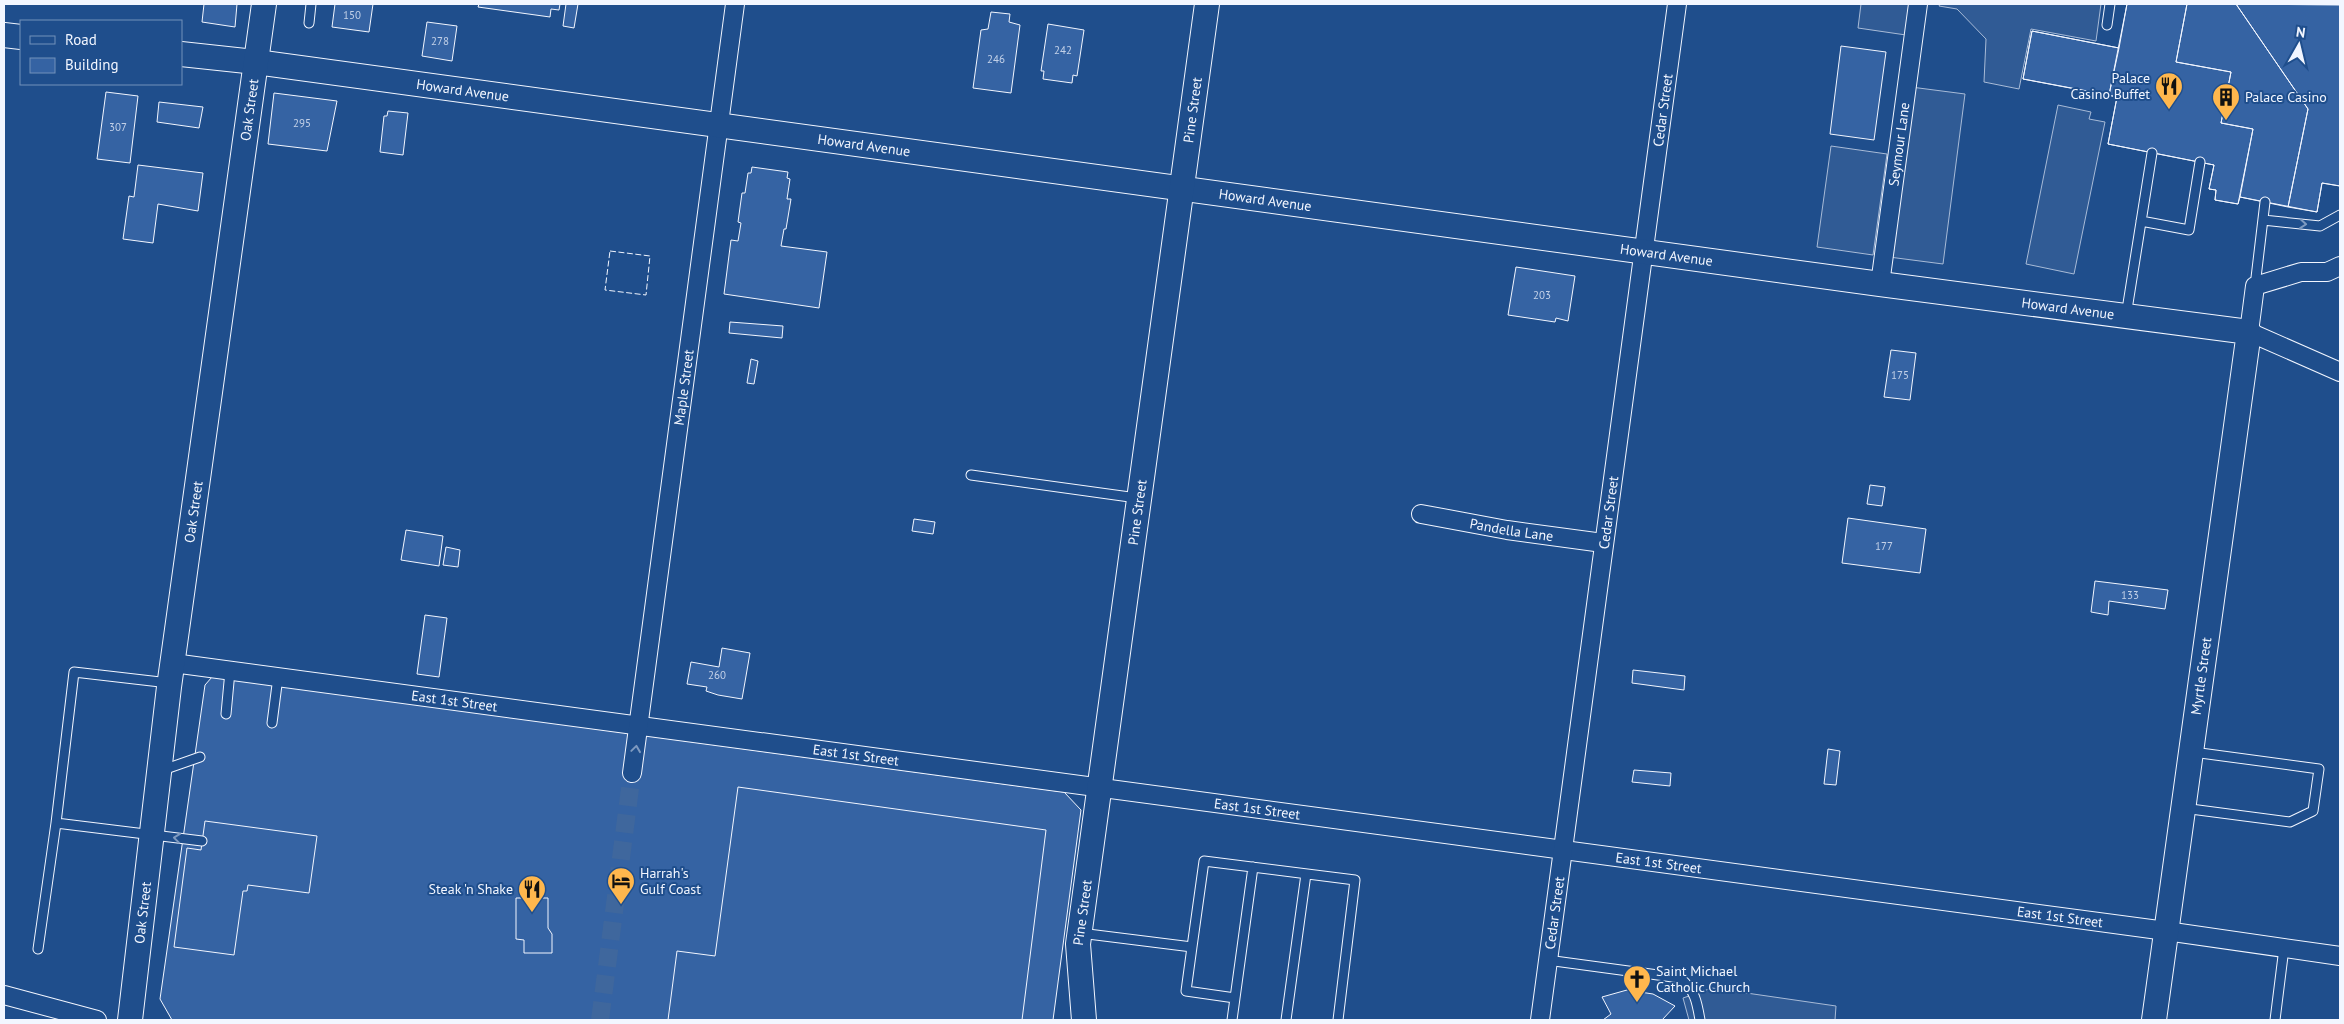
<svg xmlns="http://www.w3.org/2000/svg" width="2344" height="1024" font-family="'PT Sans',sans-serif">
<rect width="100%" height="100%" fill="#1f4e8c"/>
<path fill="#305b95" stroke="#a8bbd7" d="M1861,4H1911L1906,35L1858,28Z
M1940,4H2101L2096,41L2031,29L2019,89L1984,82L1986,39L1957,9L1939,6Z
M1911,87L1965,94L1943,264L1889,257Z
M2058,105L2091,112L2089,119L2105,122L2074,274L2026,264Z
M1831,146L1887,154L1873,255L1817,247Z
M1712,988L1836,1006L1835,1020H1689L1683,998Z"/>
<path fill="#3563a3" stroke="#f2f6ff" d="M204,4H237L235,27L202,22Z
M335,4H373L369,32L332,27Z
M479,4H560L559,10L551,9L550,17L478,7Z
M566,4H578L574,28L563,26Z
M2127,4H2187L2176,62L2231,72L2221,123L2253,129L2238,204L2215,200L2216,190L2209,189L2214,165L2108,144L2117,97L2109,95Z
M2127,4H2340V186L2322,183L2317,212L2240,197L2238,204L2215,200L2216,190L2209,189L2214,165L2108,144L2117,97L2023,79L2032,31L2119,48Z
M2187,4H2236L2308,109L2288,207L2240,197L2253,129L2221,123L2231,72L2176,62Z
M2236,4L2340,5V186L2322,183L2317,212L2288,207L2308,109Z
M991,12L1010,14L1009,22L1020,25L1011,93L973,88L981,30L988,29Z
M427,22L457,26L452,61L422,56Z
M1048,24L1084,30L1077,76L1073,75L1072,83L1043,79L1044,71H1041Z
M2032,31L2119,48L2109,95L2023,79Z
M1841,46L1886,52L1874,140L1830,134Z
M106,92L138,96L130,163L97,159Z
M274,93L337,101L327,151L268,144Z
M159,102L203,107L199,128L157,122Z
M388,111L408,113L403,155L380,152L384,116H387Z
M138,165L203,173L198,211L158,204L153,243L123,239L129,196L134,197Z
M752,167L788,172L787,178L790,179L787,199H791L786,229H784L781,246L827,252L819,308L724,294L731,240L738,241L741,223L738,222L742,193H745L748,173H751Z
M1516,267L1575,276L1568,321L1556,318L1555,322L1508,315Z
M730,322L783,326L782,338L729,333Z
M1891,350L1916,353L1910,400L1884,397Z
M751,359L758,361L754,384L747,383Z
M1870,485L1885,487L1882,506L1867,504Z
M1848,518L1926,529L1920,573L1842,563Z
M914,519L935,522L933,534L912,531Z
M406,530L443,536L439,566L401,560Z
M446,547L460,550L458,567L443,565Z
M2095,581L2168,590L2165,609L2109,601L2108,615L2091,612Z
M425,615L447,618L439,677L417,674Z
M722,648L750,653L742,699L718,695L706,691L707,687L687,684L691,662L719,667Z
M1633,670L1685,676L1684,690L1632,683Z
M212,677L1064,792L1081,810L1053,1020H172L160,999L205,685Z
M1828,749L1840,751L1836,785L1824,784Z
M1634,770L1671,773L1670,786L1632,782Z
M738,787L1046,830L1022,1020H668L677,951L715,956Z
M205,821L317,836L309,893L248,885L247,891H243L234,955L174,947L187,848L201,850Z
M516,898H548V928L552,934V953H524V940L516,939Z
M1627,990L1653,994L1675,1006L1662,1020H1603L1611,1014L1602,997Z"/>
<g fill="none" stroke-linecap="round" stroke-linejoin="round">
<path stroke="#3f679d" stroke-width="18" stroke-dasharray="18 9" stroke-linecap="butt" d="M600,1020L632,773"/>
<g stroke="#f2f6ff" stroke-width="11">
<path id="lane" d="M309,23L311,4
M2107,25L2110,4
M2263,220L2320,226L2340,215
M2141,221L2189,230L2200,162
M2255,286L2265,202
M2126,316L2152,153
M971,475L1137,498
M169,683L74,672L56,823L202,841
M226,714L230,671
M272,723L278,677
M160,771L200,757
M2183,808L2290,822L2313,811L2319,769L2193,752
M1080,933L1192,947L1204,861L1355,880L1338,1020
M1192,947L1186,991L1235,998
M38,949L56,823
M1547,960L1680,978C1695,990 1697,1002 1700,1020
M1232,1020L1253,867
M1286,1020L1306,874
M2275,1020L2284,948"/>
</g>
<g stroke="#f2f6ff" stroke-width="20">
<g id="street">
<path d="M2340,266L2327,272H2301L2255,286L2249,332L2340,372"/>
<path id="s1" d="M1880,284L1918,4"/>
<path id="s2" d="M1421,514L1507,530L1603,543"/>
<path id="s3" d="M173,663L2166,931L2340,956"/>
<path id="s4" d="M632,773L735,4"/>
<path d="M4,995L97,1020"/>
<path id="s5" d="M1540,1020L1677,4"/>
</g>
</g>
<g stroke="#f2f6ff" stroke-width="26">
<g id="secondary">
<path d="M4,35L21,37"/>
<path id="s6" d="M181,54L256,62L1880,284L2249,332L2154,1020"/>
<path id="s7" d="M130,1020L169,687L264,4"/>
<path id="s8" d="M1084,1020L1078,944L1207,4"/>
</g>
</g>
<use href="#lane" stroke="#1f4e8c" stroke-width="9"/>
<use href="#street" stroke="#1f4e8c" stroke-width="18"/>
<use href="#secondary" stroke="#1f4e8c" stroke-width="24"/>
<path stroke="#f2f6ff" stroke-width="1" stroke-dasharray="6 2.5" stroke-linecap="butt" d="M610,251L650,256L646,295L605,290Z"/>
</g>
<defs><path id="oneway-chevron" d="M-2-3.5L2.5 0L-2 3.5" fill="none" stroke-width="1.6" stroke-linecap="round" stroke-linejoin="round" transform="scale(1.25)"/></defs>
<g stroke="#7e9ac0">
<use href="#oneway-chevron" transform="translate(2303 224) rotate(5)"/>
<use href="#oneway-chevron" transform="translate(636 749) rotate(-82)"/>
<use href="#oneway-chevron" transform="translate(177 838) rotate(-173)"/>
</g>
<defs>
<g id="restaurant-pin" transform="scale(1.4375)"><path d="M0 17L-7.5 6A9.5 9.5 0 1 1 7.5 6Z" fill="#ffb74d" stroke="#1f4e8c"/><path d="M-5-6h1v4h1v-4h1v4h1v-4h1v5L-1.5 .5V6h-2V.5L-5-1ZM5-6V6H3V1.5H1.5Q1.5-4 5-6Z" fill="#111"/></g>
<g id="building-pin" transform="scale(1.4375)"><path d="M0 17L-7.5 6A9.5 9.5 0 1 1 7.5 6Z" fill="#ffb74d" stroke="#1f4e8c"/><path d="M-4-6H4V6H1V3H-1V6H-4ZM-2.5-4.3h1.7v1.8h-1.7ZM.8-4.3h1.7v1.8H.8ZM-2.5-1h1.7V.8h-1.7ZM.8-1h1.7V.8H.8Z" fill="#111"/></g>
<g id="hotel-pin" transform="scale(1.4375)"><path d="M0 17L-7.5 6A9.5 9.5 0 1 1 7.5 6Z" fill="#ffb74d" stroke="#1f4e8c"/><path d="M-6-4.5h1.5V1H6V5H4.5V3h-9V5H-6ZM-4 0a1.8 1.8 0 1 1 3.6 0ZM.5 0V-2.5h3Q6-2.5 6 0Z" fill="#111"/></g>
<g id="church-pin" transform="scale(1.4375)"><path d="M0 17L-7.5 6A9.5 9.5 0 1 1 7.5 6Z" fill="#ffb74d" stroke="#1f4e8c"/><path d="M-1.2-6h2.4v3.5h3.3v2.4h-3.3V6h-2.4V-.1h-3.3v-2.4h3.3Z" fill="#111"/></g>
</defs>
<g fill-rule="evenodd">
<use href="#restaurant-pin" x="2169" y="86"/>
<use href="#building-pin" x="2226" y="97"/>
<use href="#hotel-pin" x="621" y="881"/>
<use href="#restaurant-pin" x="532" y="889"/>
<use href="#church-pin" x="1637" y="979"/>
</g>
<g text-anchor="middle" stroke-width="4" stroke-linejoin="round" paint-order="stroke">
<g font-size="11" fill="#c3d1e8">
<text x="352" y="19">150</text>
<text x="440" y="45">278</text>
<text x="1063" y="54">242</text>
<text x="996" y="63">246</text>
<text x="302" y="127">295</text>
<text x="118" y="131">307</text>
<text x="1542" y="299">203</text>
<text x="1900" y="379">175</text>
<text x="1884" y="550">177</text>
<text x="2130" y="599">133</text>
<text x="717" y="679">260</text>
</g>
<g font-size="14" fill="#f2f6ff" stroke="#1f4e8c" text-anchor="start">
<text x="2150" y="83" text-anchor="end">Palace<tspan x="2150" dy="16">Casino Buffet</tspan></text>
<text x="2245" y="102">Palace Casino</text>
<text x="640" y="878">Harrah's<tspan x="640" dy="16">Gulf Coast</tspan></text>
<text x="513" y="894" text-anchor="end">Steak 'n Shake</text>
<text x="1656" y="976">Saint Michael<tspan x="1656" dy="16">Catholic Church</tspan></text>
</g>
<g font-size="14" fill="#f2f6ff" stroke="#1f4e8c">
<text dy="5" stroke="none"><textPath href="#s6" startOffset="284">Howard Avenue</textPath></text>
<text dy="5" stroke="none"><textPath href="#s7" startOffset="918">Oak Street</textPath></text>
<text dy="5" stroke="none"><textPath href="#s8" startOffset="918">Pine Street</textPath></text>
<text dy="5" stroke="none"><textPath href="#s5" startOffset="918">Cedar Street</textPath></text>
<text dy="5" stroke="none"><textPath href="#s1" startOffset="141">Seymour Lane</textPath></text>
<text dy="5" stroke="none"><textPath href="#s6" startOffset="689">Howard Avenue</textPath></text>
<text dy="5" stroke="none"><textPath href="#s6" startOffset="1094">Howard Avenue</textPath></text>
<text dy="5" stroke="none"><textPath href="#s6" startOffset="1499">Howard Avenue</textPath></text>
<text dy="5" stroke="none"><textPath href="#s6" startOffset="1904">Howard Avenue</textPath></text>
<text dy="5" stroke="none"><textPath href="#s4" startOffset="389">Maple Street</textPath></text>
<text dy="5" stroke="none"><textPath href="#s7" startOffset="512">Oak Street</textPath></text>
<text dy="5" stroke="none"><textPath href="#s8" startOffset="512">Pine Street</textPath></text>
<text dy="5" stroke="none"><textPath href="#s5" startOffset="512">Cedar Street</textPath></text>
<text dy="5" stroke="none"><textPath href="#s2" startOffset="92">Pandella Lane</textPath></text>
<text transform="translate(2201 676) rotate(-82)" y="5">Myrtle Street</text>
<text dy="5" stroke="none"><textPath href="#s3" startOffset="284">East 1st Street</textPath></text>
<text dy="5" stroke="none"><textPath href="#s3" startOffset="689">East 1st Street</textPath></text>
<text dy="5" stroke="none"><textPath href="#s3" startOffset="1094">East 1st Street</textPath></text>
<text dy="5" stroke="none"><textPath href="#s3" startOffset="1499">East 1st Street</textPath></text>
<text dy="5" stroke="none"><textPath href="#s7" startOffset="108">Oak Street</textPath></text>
<text dy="5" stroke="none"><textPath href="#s8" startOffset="108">Pine Street</textPath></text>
<text dy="5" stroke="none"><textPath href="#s5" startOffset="108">Cedar Street</textPath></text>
<text dy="5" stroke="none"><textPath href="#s3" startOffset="1904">East 1st Street</textPath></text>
</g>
</g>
<rect width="2344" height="1024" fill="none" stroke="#f2f6ff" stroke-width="10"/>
<rect x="20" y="20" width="162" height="65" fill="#1f4e8c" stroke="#7391ba"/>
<rect x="30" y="36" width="25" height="8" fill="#1f4e8c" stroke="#7391ba"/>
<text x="65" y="45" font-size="15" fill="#f2f6ff">Road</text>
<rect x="30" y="58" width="25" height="15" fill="#3563a3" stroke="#7391ba"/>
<text x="65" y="70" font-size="15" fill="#f2f6ff">Building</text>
<g transform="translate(2299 45) rotate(8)" stroke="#1f4e8c" stroke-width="4" paint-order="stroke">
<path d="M0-4L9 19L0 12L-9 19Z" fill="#f2f6ff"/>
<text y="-8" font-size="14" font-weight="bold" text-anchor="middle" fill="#f2f6ff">N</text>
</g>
</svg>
